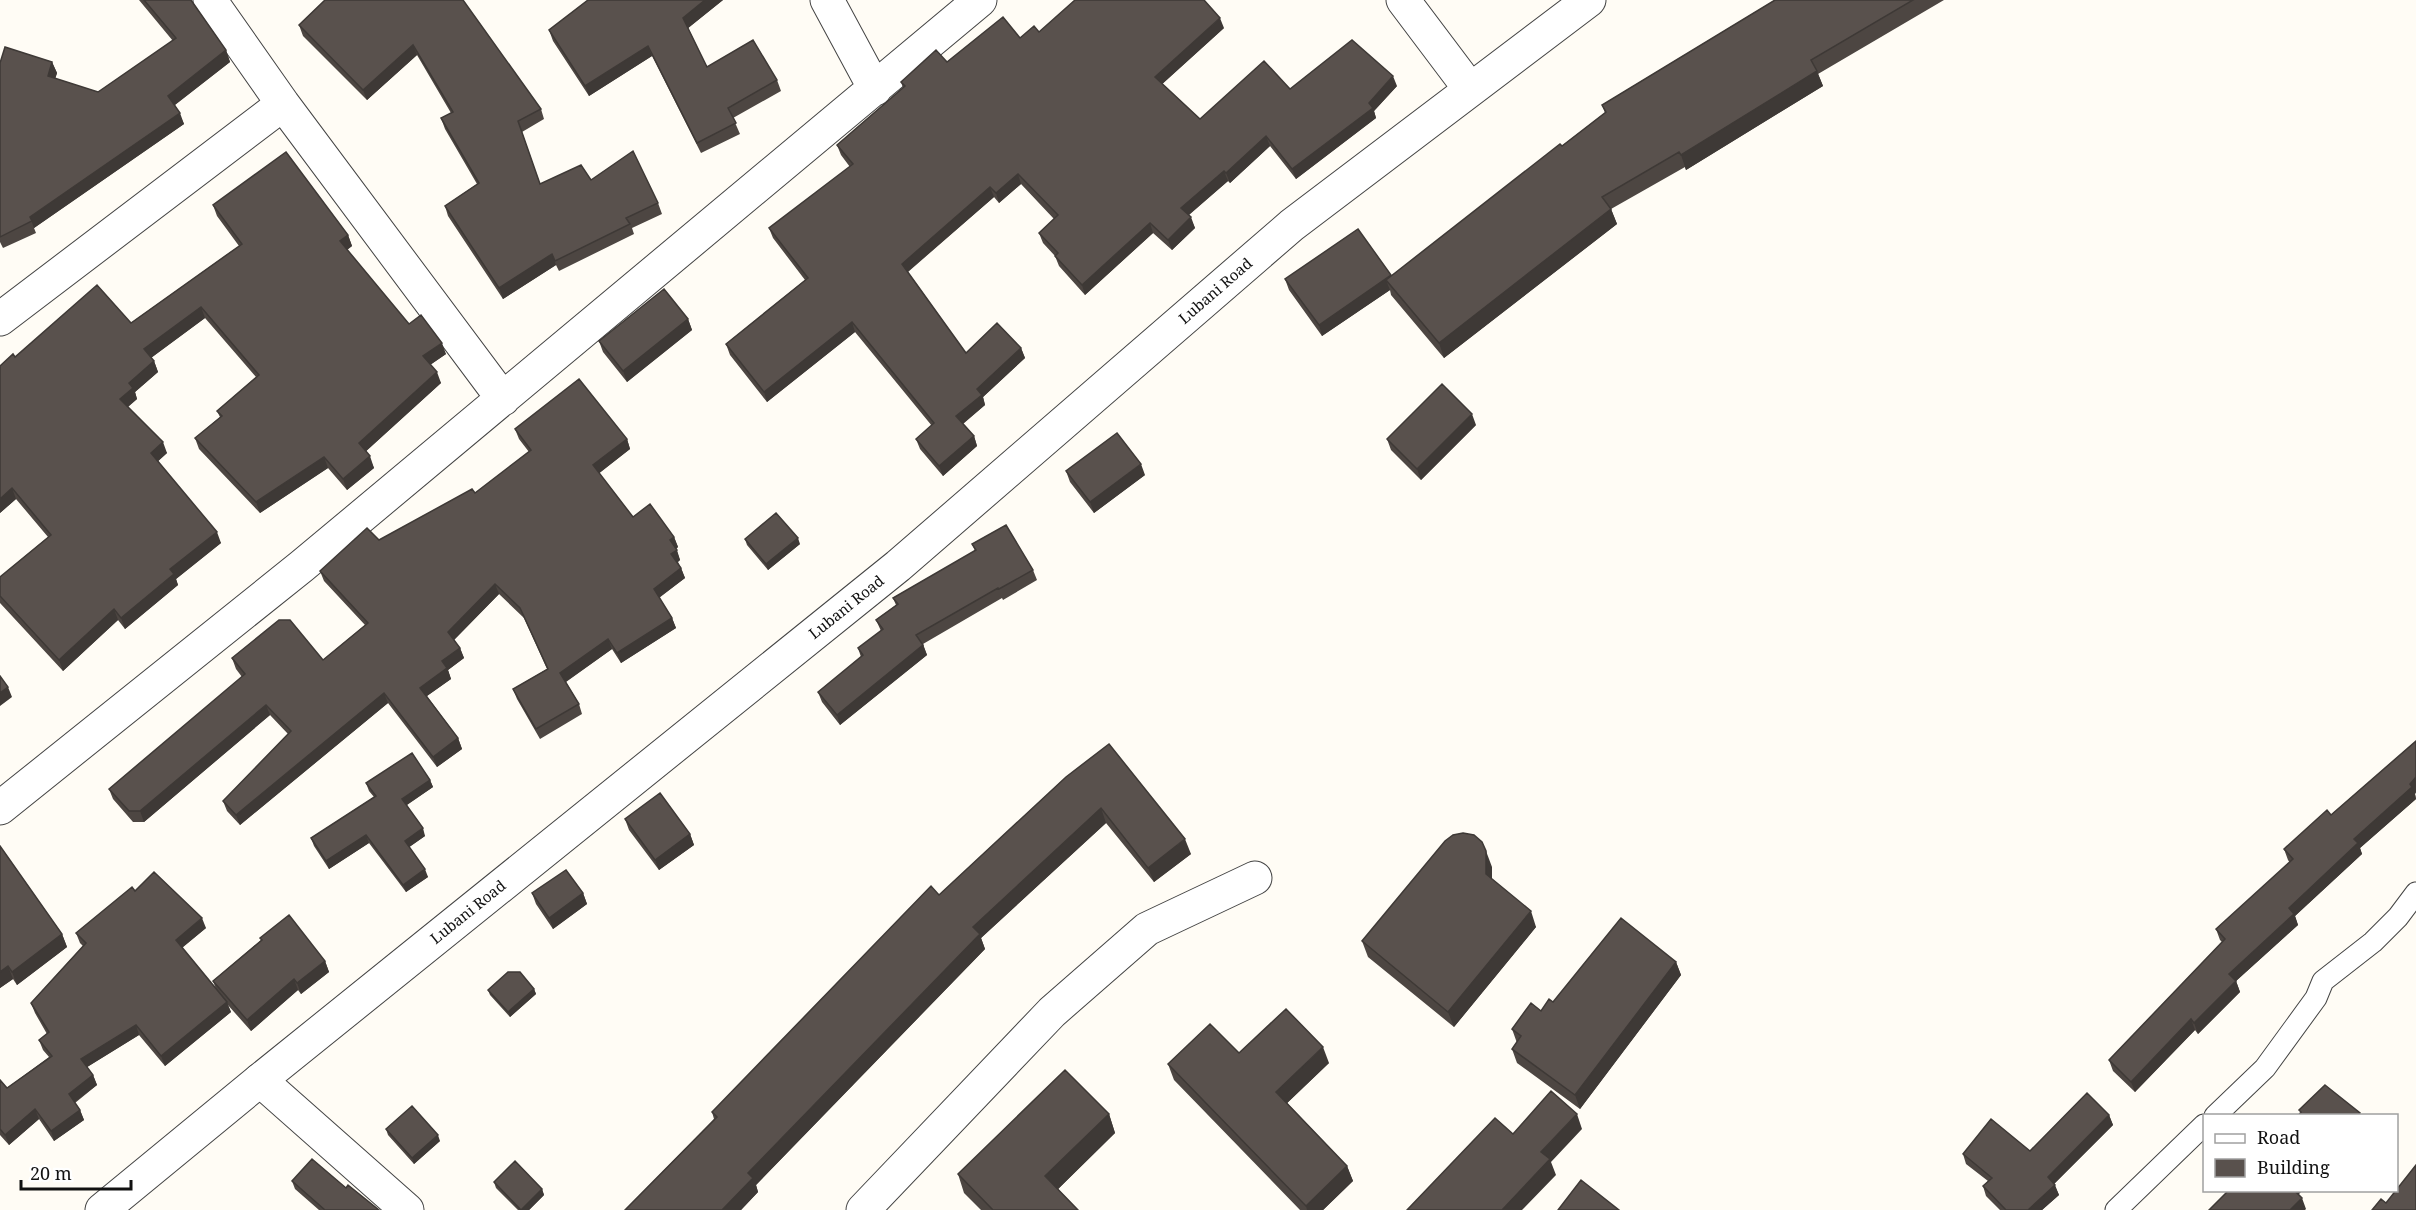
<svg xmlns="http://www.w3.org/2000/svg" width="2416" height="1210" font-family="'Noto Serif',serif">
<rect width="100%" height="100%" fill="#fffcf5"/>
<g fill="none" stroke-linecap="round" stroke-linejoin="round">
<g stroke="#444" stroke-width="23">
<path id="service" d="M2215,1116L2265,1068L2316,998L2323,981L2373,942L2398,917L2416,893
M2116,1210L2204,1125"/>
</g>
<g stroke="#444" stroke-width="35">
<path id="minor" d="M210,0L283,104L503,399
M827,0L875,89
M0,319L283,104
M0,808L302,566L980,0
M260,1080L407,1210
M863,1210L1052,1012L1147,929L1255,878"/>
</g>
<g stroke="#444" stroke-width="35">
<g id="tertiary">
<path d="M1403,0L1470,89"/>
<path id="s1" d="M102,1210L260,1080L898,566L1292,225L1589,0"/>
</g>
</g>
<use href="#service" stroke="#fff" stroke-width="21"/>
<use href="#minor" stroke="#fff" stroke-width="33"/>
<use href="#tertiary" stroke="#fff" stroke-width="33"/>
</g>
<path fill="#4d4642" d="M139,0H191L226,50L230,62L175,105L184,124L34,228L36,233L3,248L0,242V63L52,62L57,73L55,79L98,92L173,41Z
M325,0L541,109L544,119L522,132L540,184L591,180L658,203L662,214L632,228L634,234L559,271L556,265L503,299L448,216L445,206L477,184L445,129L441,118L451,113L417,55L367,100L303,36L299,25Z
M588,0H723L688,28L707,67L777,80L781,91L733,118L740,134L701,153L652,56L589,96L553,41L549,30Z
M1775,0H1944L1818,74L1823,86L1686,170L1685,167L1611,209L1617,224L1444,358L1391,295L1390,290L1322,336L1289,290L1285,279L1391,276L1605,113L1602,105Z
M1224,28L1162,84L1200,119L1290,89L1397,86L1374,111L1376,118L1296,179L1270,146L1230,183L1228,181L1189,215L1195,228L1172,250L1153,233L1085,295L1059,266L1055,256L1043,243L1039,233L1054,219L1021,184L999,203L994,197L908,272L966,353L1021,348L1025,358L983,397L985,405L963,424L974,436L977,446L943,476L920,449L916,439L932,426L855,332L767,402L730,355L726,344L805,280L773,238L769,228L850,167L841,155L837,145L903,88L901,82L947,62L1039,32Z
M213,205L348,235L352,246L347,250L409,324L446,354L430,365L441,383L366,451L374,468L347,490L328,468L260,513L199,449L195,438L220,417L217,411L256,377L205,318L151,358L154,361L158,372L135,392L137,399L128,407L167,453L158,461L221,543L176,579L178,585L125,629L118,620L63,671L0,603V577L48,537L16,499L0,513L15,357L131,323L239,246L217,216Z
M688,319L692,330L627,382L603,352L599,341Z
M1476,425L1421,480L1391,450L1387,439Z
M515,429L627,439L630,449L599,473L633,517L674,537L678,547L676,549L680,560L678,562L681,568L685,578L659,598L672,618L676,628L621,663L612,649L566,682L579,704L582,714L540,739L517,699L513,689L547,669L524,618L499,594L454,640L460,648L464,658L448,670L451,679L427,696L458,738L462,749L437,767L388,703L240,825L227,811L223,801L288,734L270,715L144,822H133L113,799L109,789L242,677L236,669L232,658L323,660L365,625L324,581L320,571L379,540L475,493L529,452L519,439Z
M1066,471L1145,475L1094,513L1070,482Z
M745,539L800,544L768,570L747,545Z
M972,544L1033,570L1037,580L1003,600L1002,598L923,644L927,655L840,725L822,702L818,692L861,657L858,648L881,631L876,620L896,605L893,598L975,551Z
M2416,741V792L2415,794L2416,799L2360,848L2362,854L2295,916L2298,925L2236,981L2240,992L2198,1034L2195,1030L2135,1092L2113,1071L2109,1060L2222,942L2220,940L2216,929L2290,863L2288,860L2284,849L2331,815Z
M1066,777L1191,854L1154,882L1106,823L981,938L985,949L756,1185L758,1192L741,1210H625L714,1119L712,1112L939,895Z
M430,780L433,787L407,805L425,836L409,847L428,877L406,892L369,843L329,869L314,846L311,838L374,797L369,791L366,783Z
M625,819L690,834L694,845L659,870L629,830Z
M0,846L62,934L67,947L17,985L13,979L0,988Z
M1492,867V879L1536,927L1454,1027L1368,957L1362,941Z
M135,891L206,928L182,948L216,989L213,981L261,940L260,938L325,961L329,972L301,994L298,990L251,1031L227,1004L231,1012L165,1066L139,1035L87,1067L93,1075L97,1085L75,1103L80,1110L84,1120L54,1141L39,1119L9,1145L0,1135V1080L7,1088L49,1057L43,1050L39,1040L47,1034L35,1013L31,1003L83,946L80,943L76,933Z
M532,893H583L587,904L553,929L536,904Z
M1676,962L1681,975L1580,1109L1517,1063L1512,1049L1517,1043L1512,1029L1541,1011L1553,1002Z
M534,989L536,994L510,1017L490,995L488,990Z
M1239,1053L1329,1063L1287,1103L1347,1166L1353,1181L1323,1210H1300L1174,1080L1168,1064Z
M1109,1114L1115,1133L1058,1189L1078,1210H981L964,1193L958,1174Z
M2109,1115L2113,1125L2054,1184L2059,1195L2042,1210H2000L1986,1196L1983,1186L1988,1181L1966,1164L1963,1154L2030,1151Z
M386,1129L440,1141L414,1164L388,1135Z
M292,1181L346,1188L379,1210H319L295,1189Z
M494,1182L542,1189L544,1195L529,1210H518L496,1188Z"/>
<path fill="#3e3936" d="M705,0H723L687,29L683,18Z
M1220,18L1224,28L1159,87L1155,77Z
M413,45L417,55L367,100L363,90Z
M648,46L652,56L589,96L585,86Z
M226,50L230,62L172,107L168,96Z
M52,62L57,73L52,88L48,76Z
M1817,71L1823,86L1686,170L1681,155Z
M1393,76L1397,86L1374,111L1376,118L1296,179L1292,169L1369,103Z
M180,113L184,124L34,228L30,217Z
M1266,136L1270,146L1230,183L1226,173Z
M1224,171L1228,181L1185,218L1181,208Z
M1018,174L1021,184L999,203L996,193Z
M990,187L994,197L905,274L902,264Z
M1611,209L1617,224L1444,358L1439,343Z
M1191,217L1195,228L1172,250L1168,240Z
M1150,223L1153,233L1085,295L1082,285Z
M348,235L352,246L344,252L340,241Z
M552,254L556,265L503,299L499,288Z
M1391,275L1386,280L1390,290L1322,336L1319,325Z
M201,307L205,318L148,360L144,349Z
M688,319L692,330L627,382L623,371Z
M852,322L855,332L767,402L764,392Z
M442,343L446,354L427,367L423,356Z
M1021,348L1025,358L983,397L985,405L960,426L956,416L977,389Z
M154,361L158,372L135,392L137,399L124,410L120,399L129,383Z
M437,372L441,383L363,454L359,443Z
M1472,414L1476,425L1421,480L1417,469Z
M974,436L977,446L943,476L939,466Z
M627,439L630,449L597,475L593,465Z
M163,442L167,453L155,464L151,453Z
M370,456L374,468L347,490L343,479Z
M324,457L328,468L260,513L256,502Z
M1141,464L1145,475L1094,513L1090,502Z
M12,488L16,499L0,513V499Z
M217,532L221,543L176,579L178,585L125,629L121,618L170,569Z
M674,537L678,547L673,551L670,540Z
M798,538L800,544L768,570L766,564Z
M677,550L680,560L675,564L671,554Z
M681,568L685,578L657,599L654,589Z
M495,584L499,594L452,642L448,632Z
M114,609L118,620L63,671L59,660Z
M672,618L676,628L621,663L617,653Z
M608,639L612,649L564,683L560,673Z
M923,645L927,655L840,725L837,715Z
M460,648L464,658L448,670L451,679L424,698L420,688L442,661Z
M8,687L12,697L0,706V693Z
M384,693L388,703L240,825L236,815Z
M266,705L270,715L144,822L140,811Z
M458,738L462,749L437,767L433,757Z
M2416,777V792L2415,794L2416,799L2360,848L2362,854L2295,916L2298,925L2236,981L2240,992L2198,1034L2194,1023L2229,974L2289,908L2354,839Z
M430,780L433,787L405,806L402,799Z
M1101,808L1106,823L981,938L985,949L756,1185L758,1192L741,1210H722L748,1173L973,927Z
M423,828L425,836L408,848L405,841Z
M690,834L694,845L659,870L655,860Z
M366,835L369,843L329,869L326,861Z
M1185,839L1191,854L1154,882L1148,868Z
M1486,851L1492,867V890L1486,874Z
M425,869L428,877L406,892L403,885Z
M583,893L587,904L553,929L549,918Z
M1531,911L1536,927L1454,1027L1448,1012Z
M202,918L206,928L179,950L176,940Z
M62,934L67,947L17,985L12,972Z
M325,961L329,972L301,994L297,983Z
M1676,962L1681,975L1580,1109L1575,1095Z
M8,966L13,979L0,988V972Z
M294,979L298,990L251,1031L247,1020Z
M534,989L536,994L510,1017L508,1012Z
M227,1002L231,1012L165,1066L161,1056Z
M2191,1019L2195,1030L2135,1092L2131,1082Z
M136,1025L139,1035L84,1069L81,1059Z
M1323,1047L1329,1063L1282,1108L1276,1092Z
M93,1075L97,1085L72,1104L69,1094Z
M35,1109L39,1119L9,1145L5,1135Z
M80,1110L84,1120L54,1141L51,1131Z
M1109,1114L1115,1133L1052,1195L1045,1176Z
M1577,1114L1582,1129L1551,1162L1556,1175L1522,1210H1502L1541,1152Z
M2109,1115L2113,1125L2051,1187L2048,1177Z
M438,1135L440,1141L414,1164L412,1158Z
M1347,1166L1353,1181L1323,1210H1307L1306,1206Z
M2055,1185L2059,1195L2042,1210H2028Z
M542,1189L544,1195L529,1210H521Z
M2292,1191H2302L2295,1198Z
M2302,1198L2306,1209L2305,1210H2290Z"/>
<path fill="#59514d" stroke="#3e3936" stroke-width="1.5" d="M144,0H191L226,50L168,96L180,113L30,217L32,221L0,237V63L5,47L52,62L48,76L98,92L176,38Z
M325,0H463L541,109L518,121L540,184L581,165L591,180L633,151L658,203L626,218L630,224L555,261L552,254L499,288L445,206L479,183L441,118L453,112L413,45L363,90L299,25Z
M588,0H705L683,18L707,67L753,40L777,80L728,108L736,123L697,143L648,46L585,86L549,30Z
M1075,0H1204L1220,18L1155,77L1200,119L1264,61L1290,89L1352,40L1393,76L1369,103L1373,108L1292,169L1266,136L1226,173L1224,171L1181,208L1191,217L1168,240L1150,223L1082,285L1055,256L1058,253L1039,233L1058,215L1018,174L996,193L990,187L902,264L966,353L997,323L1021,348L977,389L982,395L956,416L974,436L939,466L916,439L934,423L852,322L764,392L726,344L808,278L769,228L853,164L837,145L905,86L901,82L936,50L947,62L1003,17L1020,38L1034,26L1039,32Z
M1775,0H1913L1811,60L1817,71L1681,155L1679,152L1602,197L1611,209L1439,343L1386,280L1560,144L1562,146L1606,112L1602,105Z
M286,152L348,235L340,241L409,324L421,315L442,343L423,356L437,372L359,443L370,456L343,479L324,457L256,502L195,438L222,416L217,411L259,375L201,307L144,349L154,361L129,383L133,388L120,399L163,442L151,453L217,532L170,569L174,574L121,618L114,609L59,660L0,596V577L51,535L12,488L0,499V366L13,354L15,357L97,285L131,323L242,244L213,205Z
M1358,229L1391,275L1319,325L1285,279Z
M664,289L688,319L623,371L599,341Z
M579,379L627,439L593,465L633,517L650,504L674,537L670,540L677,550L671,554L681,568L654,589L672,618L617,653L608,639L560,673L579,704L536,729L513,689L548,669L520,608L495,584L448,632L460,648L442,661L447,668L420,688L458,738L433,757L384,693L236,815L223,801L291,731L266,705L140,811H129L109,789L245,674L232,658L279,620H290L323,660L368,623L320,571L367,528L379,540L472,489L475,493L531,450L515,429Z
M1442,384L1472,414L1417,469L1387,439Z
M1117,433L1141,464L1090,502L1066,471Z
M776,513L798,538L766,564L745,539Z
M1006,525L1033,570L999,589L998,588L916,635L923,645L837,715L818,692L863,655L858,648L883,629L876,620L898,604L893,598L976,550L972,544Z
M0,676L8,687L0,693Z
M2416,741V777L2410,784L2412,787L2354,839L2358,843L2289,908L2294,914L2229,974L2236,981L2194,1023L2191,1019L2131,1082L2109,1060L2225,939L2216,929L2293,859L2284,849L2327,810L2331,815Z
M1109,744L1185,839L1148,868L1101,808L973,927L980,934L748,1173L753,1178L722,1210H625L717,1117L712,1112L931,886L939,895L1066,777Z
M412,753L430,780L402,799L423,828L405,841L425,869L403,885L366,835L326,861L311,838L376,796L366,783Z
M660,793L690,834L655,860L625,819Z
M1463,833L1474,835L1482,842L1486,851V874L1531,911L1448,1012L1362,941L1445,841L1453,835Z
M0,846L62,934L12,972L8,966L0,972Z
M566,870L583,893L549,918L532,893Z
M154,872L202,918L176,940L227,1002L161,1056L136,1025L81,1059L93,1075L69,1094L80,1110L51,1131L35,1109L5,1135L0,1129V1080L7,1088L52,1056L39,1040L49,1032L31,1003L86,943L76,933L132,887L135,891Z
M289,915L325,961L297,983L294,979L247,1020L213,981L262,940L260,938Z
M1621,918L1676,962L1575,1095L1512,1049L1521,1036L1512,1029L1531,1003L1541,1011L1549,999L1553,1002Z
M508,972H520L534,989L508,1012L488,990Z
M1286,1009L1323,1047L1276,1092L1347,1166L1306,1206L1168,1064L1210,1024L1239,1053Z
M1065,1070L1109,1114L1045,1176L1078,1210H993L958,1174Z
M2325,1085L2360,1113L2358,1116H2298L2301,1112L2299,1110Z
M1551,1091L1577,1114L1541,1152L1550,1159L1502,1210H1407L1495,1118L1513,1134Z
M2087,1093L2109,1115L2048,1177L2055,1185L2028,1210H2006L1983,1186L1992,1178L1963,1154L1991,1119L2030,1151Z
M412,1106L438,1135L412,1158L386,1129Z
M312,1159L346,1188L348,1185L379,1210H325L292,1181Z
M515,1161L542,1189L521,1210L494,1182Z
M2416,1165V1210H2372L2381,1199L2386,1203Z
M1581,1180L1619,1210H1558Z
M2228,1191H2295L2302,1198L2290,1210H2209Z"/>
<g text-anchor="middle" stroke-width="6" stroke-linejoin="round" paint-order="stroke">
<g font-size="15" fill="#111" stroke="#fff">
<text dy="5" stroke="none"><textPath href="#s1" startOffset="1444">Lubani Road</textPath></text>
<text dy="5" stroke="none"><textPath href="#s1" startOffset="958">Lubani Road</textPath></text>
<text dy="5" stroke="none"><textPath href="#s1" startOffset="472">Lubani Road</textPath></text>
</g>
</g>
<rect x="2203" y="1114" width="195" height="78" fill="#ffffff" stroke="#a0a0a0" stroke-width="1.5"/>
<rect x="2215" y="1134" width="30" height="9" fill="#ffffff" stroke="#a0a0a0" stroke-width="1.5"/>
<text x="2257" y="1144" font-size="18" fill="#111111">Road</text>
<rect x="2215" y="1159" width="30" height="18" fill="#59514d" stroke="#a0a0a0" stroke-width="1.5"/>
<text x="2257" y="1174" font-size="18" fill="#111111">Building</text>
<path d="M21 1180v9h110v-9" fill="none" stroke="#111111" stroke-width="3"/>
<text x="30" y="1180" font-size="18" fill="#111111" stroke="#ffffff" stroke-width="4.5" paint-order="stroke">20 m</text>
</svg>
